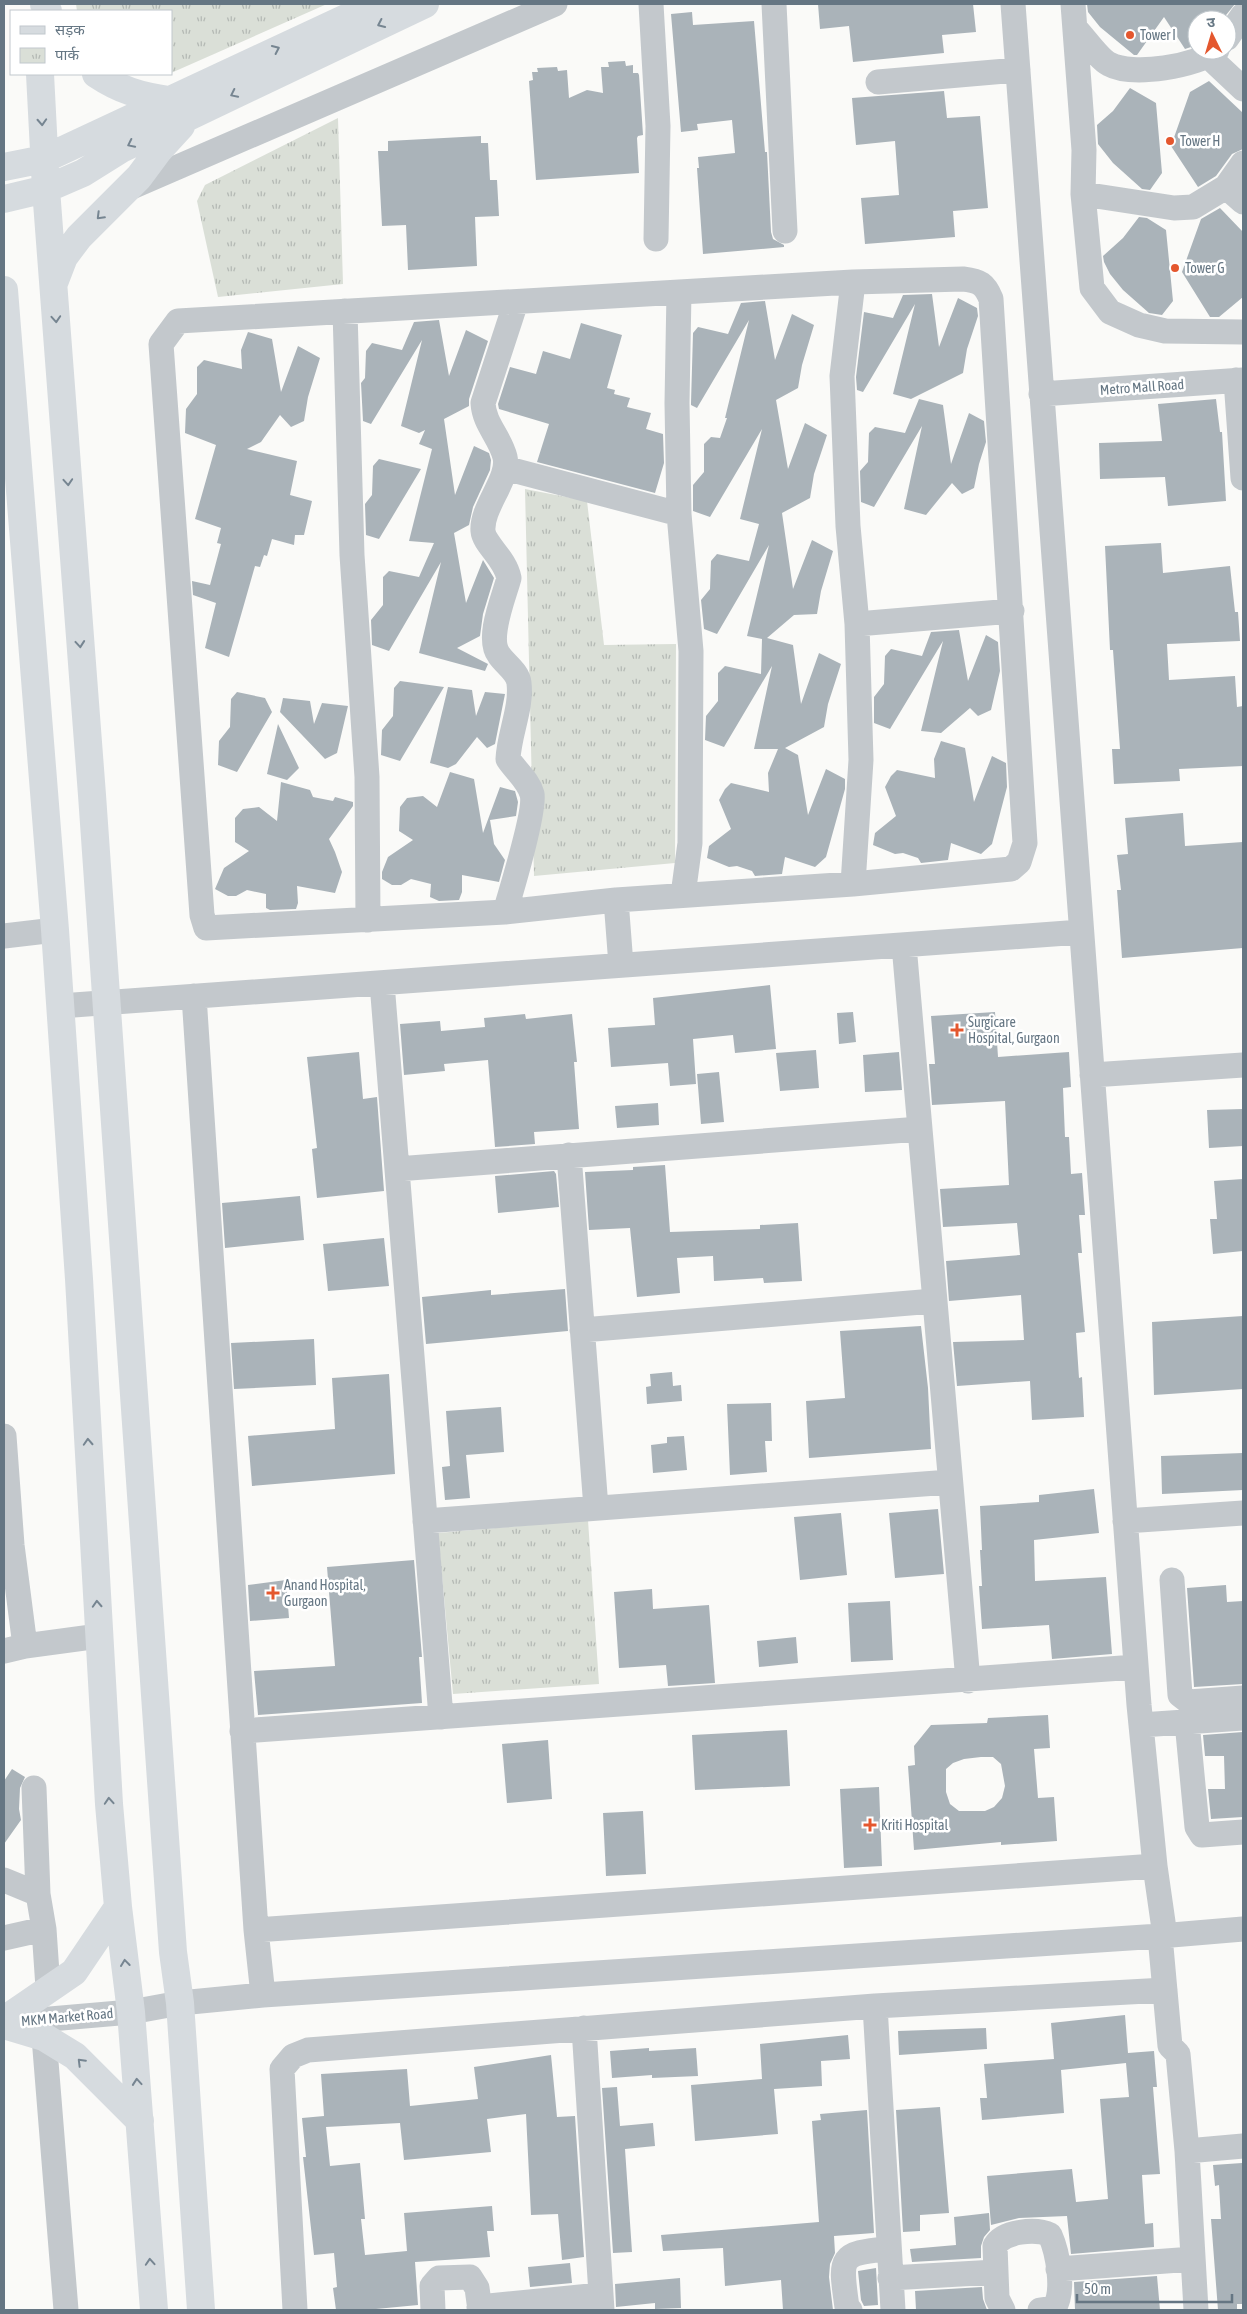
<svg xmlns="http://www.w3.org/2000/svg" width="1247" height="2314" font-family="'Asap Condensed','Noto Sans Devanagari',sans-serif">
<defs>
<pattern id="park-tufts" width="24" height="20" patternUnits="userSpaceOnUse" patternTransform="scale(1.25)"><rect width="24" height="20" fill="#dadfd7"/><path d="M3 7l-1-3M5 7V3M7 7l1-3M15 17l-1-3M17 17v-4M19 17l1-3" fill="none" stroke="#b4b9b4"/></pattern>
</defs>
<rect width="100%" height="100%" fill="#fafaf8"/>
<path fill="url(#park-tufts)" d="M76,4H327L171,73V11H77Z
M338,118L343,284L218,297L197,201L205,185Z
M525,489L587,501L604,645L676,644L675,863L534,876Z
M588,1520L599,1684L453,1694L438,1533Z"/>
<path fill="#aab3b9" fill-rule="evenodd" d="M818,4H973L976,32L942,35L944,53L853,62L849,26L820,29Z
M1087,4H1235L1222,20H1197V45L1185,49L1164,17L1137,55H1134L1100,27L1088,12Z
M692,12L693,25L754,21L765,152H767L771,232L773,239L784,245V247L703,254L697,168H699L698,157L735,153L732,120L697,124L698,130L681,132L671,14Z
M625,61L626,66L633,65V73H638L639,75L643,135L638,136L637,138L639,173L536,180L529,81L533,80L532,72H538L537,68L557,67L558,71L567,70L569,98L587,90L603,93L601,67H609L608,62Z
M1209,81L1243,113V149L1232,154L1216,176L1198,187L1171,146L1190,92Z
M1130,88L1156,103L1162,173L1150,190L1142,189L1113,163L1098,144L1097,125L1113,111Z
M944,91L947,118L980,116L988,208L953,211L955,237L865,244L861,198L899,195L895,141L856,145L852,98Z
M481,136V143H488L490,180H497L499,216L475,217L477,266L408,270L406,225L382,226L378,151H388V141Z
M1220,208L1243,232V297L1219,317H1210L1182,272L1201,219Z
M1139,217L1147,218L1166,230L1173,301L1162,315L1149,313L1123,290L1110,274L1104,262L1103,256L1123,238Z
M932,294L939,347L958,298L977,308L978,316L967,349L963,373L911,399L893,394L915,304L863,392L857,390L856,377L864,312L893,318L903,295Z
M765,301L775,360L792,314L814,325L802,365L798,388L776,400L788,469L805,423L827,435L814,474L810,498L782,513L793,589L812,540L833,551L821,591L817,614L794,615L767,638L793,645L801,704L819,653L841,664L828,704L824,727L785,748L798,755L808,815L826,769L845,779V789L826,857L815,867L785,857L782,874L755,876L752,871L737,866L729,867L707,858L709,846L731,829L719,800L725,789L731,783L769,792L768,773L778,749H754L772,666L724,747L705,740L706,716L718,701V673L725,666L761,674L762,639L747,636L769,545L717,634L704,629L701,600L710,589L711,561L717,554L749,561L759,524L740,519L762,429L710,517L693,511V485L704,472V444L711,437L720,438L727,418H725L749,320L697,408L691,405V403L693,333L698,327L728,334L741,303Z
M439,320L449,376L466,330L488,341L469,399V406L444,419L455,495L474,446L489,453L491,460L490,470L473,507L469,525L454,533L466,603L483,560L494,578L483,614L480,636L457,648L488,664L485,671L419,653L441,562L389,651L372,645L371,620L383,605V577L389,571L419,577L434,543L409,541L432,449L419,444L425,430L419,433L401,426L422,340L371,424L363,421L361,383L365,378L366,351L372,343L402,350L414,322Z
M581,323L622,335L607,388L615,390L614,394L630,398L627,407L651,413L646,429L663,434L664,463L655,493L537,462L549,424L499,409L498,404L510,367L536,374L543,351L570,359Z
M248,332L272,339L281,392L298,346L320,358L308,397L304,421L291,427L280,415L261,442L247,449L297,461L290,495L312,501L304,535H295L294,545L272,539L267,556L264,555L260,567L255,566L229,657L205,648L216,603L193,595L192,581L210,585L221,544L217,543L221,528L195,519L216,445L185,433L186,409L197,394V367L204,360L242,369L241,350Z
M919,399L943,405L951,464L969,413L984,421L986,442L979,464L974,488L962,494L952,483L926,515L904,509L922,426L874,507L861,502L860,471L868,462L869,433L875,427L905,433Z
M1216,399L1220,432H1222L1226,501L1168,506L1165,477L1100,479L1099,443L1162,441L1158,404Z
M379,459L421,469L379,539L366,535L365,504L372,495L373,466Z
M1161,543L1163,573L1230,566L1235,612H1238L1240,641L1167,644L1169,680L1235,676L1237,707L1243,706V766L1179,769L1180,781L1114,784L1112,749H1120L1113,650H1110L1105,546Z
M959,630L968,681L986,635L998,642L1000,671L991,710L978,716L970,708L941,733L921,731L943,641L890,729L874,723V697L884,684L885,656L891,649L922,656L931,632Z
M400,681L444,687L400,761L381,755L382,730L393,716L394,688Z
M448,687L472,690L476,716L485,692L505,694L495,744L487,748L477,737L456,764L448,768L430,763Z
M237,692L265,698L272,712L237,772L218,765L219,741L230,727L231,699Z
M283,698L310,701L314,724L322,703L348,706L337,753L325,759L280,712Z
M278,724L299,768L287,780L267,774Z
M941,741L965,748L974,802L992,756L1006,763L1007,787L992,844L981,854L951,843L948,860L921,863L918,858L903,853L895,854L873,845L875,833L896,816L885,787L891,776L897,770L935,778L934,759Z
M450,772L474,779L483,833L500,787L515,791L518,802L516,816L490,820L494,844L505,860L499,882L462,875V892L459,900L439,901L430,897L431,884L411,879L401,885H392L382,879V872L388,857L413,840L399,831L400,807L407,798L423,796L437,807Z
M281,782L310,790L313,797L333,801L335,797L353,802V806L329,839L335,852L342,872L335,893L297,886L298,903L296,909L270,910L266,908V894L247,890L236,896H228L215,889L224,868L249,851L235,842V818L243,809L259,807L277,821Z
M1183,813L1185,846L1243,842V948L1122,958L1117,890H1121L1117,855L1128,854L1125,818Z
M770,985L776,1049L735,1053L733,1035L693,1039L696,1084L670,1086L668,1063L611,1067L608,1028L655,1025L653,998Z
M853,1012L856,1042L839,1044L837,1013Z
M995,1012L998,1057L1069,1052L1071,1087L1063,1088L1065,1137H1069L1071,1174L1082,1173L1085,1215H1079L1082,1253H1078L1085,1332L1076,1333L1079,1378L1082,1377L1084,1417L1032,1420L1030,1381L957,1386L953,1342L1024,1340L1021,1295L949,1301L946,1261L1020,1255L1017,1223L943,1227L940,1189L1009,1185L1005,1101L932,1105L929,1064H935L931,1016Z
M525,1014L526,1019L572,1014L577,1062H574L579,1129L534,1132L535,1144L495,1147L488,1060L444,1064L445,1071L404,1075L400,1024L440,1021L441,1031L485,1027L484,1018Z
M816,1050L819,1088L780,1091L776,1053Z
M359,1052L363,1099L377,1097L384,1191L317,1198L312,1149L317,1148L307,1057Z
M899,1052L902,1090L865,1092L863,1055Z
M719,1072L724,1122L701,1124L697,1074Z
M658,1103L659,1125L617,1128L615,1106Z
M1243,1109V1146L1209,1148L1207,1110Z
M665,1165L670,1232L760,1229V1225L798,1223L802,1281L764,1283L763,1278L714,1281L713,1256L677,1258L680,1293L637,1297L630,1228L589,1230L585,1172L633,1170V1167Z
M554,1171L556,1174L559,1207L498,1213L495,1176Z
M1243,1179V1251L1213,1254L1210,1219H1217L1214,1181Z
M300,1196L304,1240L225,1248L222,1203Z
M384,1238L389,1286L328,1291L323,1244Z
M565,1289L568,1331L426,1344L422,1297L491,1290V1295Z
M1243,1316V1389L1154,1395L1152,1322Z
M921,1326L928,1388L931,1449L809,1458L806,1401L845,1398L840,1331Z
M314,1339L316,1385L234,1389L231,1343Z
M672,1372L673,1386L681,1385L682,1401L647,1404L646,1387L651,1386L650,1374Z
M389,1374L395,1474L252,1486L248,1436L335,1429L332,1378Z
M771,1403L772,1441H765L767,1472L730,1475L727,1404Z
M501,1407L504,1452L466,1455L470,1498L445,1500L442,1467L450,1466L446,1411Z
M684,1436L687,1470L653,1473L651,1445L667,1443V1437Z
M1243,1453V1490L1162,1494L1161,1456Z
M1094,1489L1099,1533L1034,1540L1035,1581L1106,1577L1112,1654L1052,1659L1049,1625L982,1629L979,1586H982L980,1550H982L980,1506L1039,1502V1495Z
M938,1509L944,1574L895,1578L889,1513Z
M841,1513L847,1575L800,1580L794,1517Z
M414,1560L422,1657H419L422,1703L258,1715L254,1671L335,1666L327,1567Z
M286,1580L289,1618L250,1621L248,1585Z
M1226,1585L1227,1602L1243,1601V1684L1194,1687L1187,1588Z
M652,1589L653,1609L709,1605L715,1683L668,1686L666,1665L619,1668L614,1592Z
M890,1601L893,1660L851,1662L848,1603Z
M796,1637L798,1663L759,1667L757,1641Z
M1048,1715L1050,1748L1034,1749L1038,1798L1054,1797L1057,1841L1001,1845V1842L914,1850L908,1766L915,1765L914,1746L931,1725L987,1723L988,1718ZM981,1757H993L1001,1764L1005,1786L1002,1798L994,1807L985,1811H959L950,1804L946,1792V1769L953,1763L964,1759Z
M787,1730L790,1786L695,1790L692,1735Z
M1243,1732V1817L1211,1819L1208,1789H1225L1224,1756H1205L1203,1735Z
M548,1740L552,1799L507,1803L502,1744Z
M12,1769L25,1777L20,1788L19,1809L21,1820L4,1844V1781Z
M879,1787L882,1866L844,1868L840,1789Z
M643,1811L646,1874L606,1876L603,1813Z
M1125,2015L1128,2053L1154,2051L1157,2087H1153L1160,2174L1142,2175L1145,2224L1153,2223L1154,2247L1071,2254L1067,2216L1019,2218L991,2225L987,2176L1072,2169L1076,2202L1108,2199L1100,2099L1129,2097L1126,2063L1061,2070L1064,2113L982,2120L980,2098H987L984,2064L1054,2059L1051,2023Z
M986,2028L987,2049L899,2055L898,2031Z
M848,2035L850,2059L821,2061L822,2086L774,2089L778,2134L695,2141L691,2085L762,2079L760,2044Z
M649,2048V2051L696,2048L698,2076L652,2078V2075L612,2078L610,2051Z
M551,2055L557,2117L575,2116L584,2257L562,2260L558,2214L531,2215L526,2114L487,2119L491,2152L404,2160L400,2123L326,2127L330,2166L360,2163L365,2219H361L365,2255L407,2251L404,2213L492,2206L494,2231H487L490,2257L415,2262L418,2305L376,2309L336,2310L333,2288L337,2287L334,2253L314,2255L303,2157H306L302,2118L324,2116L321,2074L407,2069L410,2106L478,2099L474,2067Z
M617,2087L620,2126L653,2123L655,2146L625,2149L632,2252L613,2253L602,2088Z
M940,2107L949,2213L920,2215V2231L903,2232L896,2110Z
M867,2110L874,2233L834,2236L835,2253L830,2264L829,2277L833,2310H783L781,2280L725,2286L723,2248L663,2251L661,2235L819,2222L812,2121L821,2120L820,2114Z
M1242,2163V2304H1237V2310H1218L1211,2219H1221L1219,2185L1215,2186L1213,2165Z
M989,2213L990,2230L984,2237L981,2246V2258L912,2262L910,2249L956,2245L954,2217Z
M570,2263L572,2283L530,2287L528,2267Z
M876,2268L878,2305L864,2306L861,2300L858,2271Z
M1157,2276L1160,2310H1075L1074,2282Z
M680,2278L681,2308L655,2309V2303L616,2307L615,2284Z
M982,2287L983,2299L987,2310H916L915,2291Z"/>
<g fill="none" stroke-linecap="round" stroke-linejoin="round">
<path stroke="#c3c8cc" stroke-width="25" d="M651,4L658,126L656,239
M774,4L785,231
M1013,4L1139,1705L1155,1866L1165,1936
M1073,4L1084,150L1083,194L1092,288L1110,312L1139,325L1165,331L1243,332
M1075,28C1084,37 1099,59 1109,64C1132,77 1198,66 1217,50
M1227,38L1243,15
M1209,57L1243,89
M878,82L1018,70
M1243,163L1226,187L1243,202
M127,189L555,4
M1083,194L1174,208L1193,207L1226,187
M963,279C980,281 985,284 991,299L1025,843L1019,862L1011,869L853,884L616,900L505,912L206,928L202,915L161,344L178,321L853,282Z
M679,292L677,403L679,514L691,651L690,843L683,895
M345,311L352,555L367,777L368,920
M1236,380L1243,478
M1041,394L1243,380
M505,468L679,514
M857,624L1012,611
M853,884L861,760L857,624L848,526L842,376L853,282
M616,900L621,965
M505,912C511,892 536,809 532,794C528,780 516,771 508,759C509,734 522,708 519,683C518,672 505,664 499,655C486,638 504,597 509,578C505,558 484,544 483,531C481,507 510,479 505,457C500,437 484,424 483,403L516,302
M4,936L55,930
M904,945L968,1681
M382,983L441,1717
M194,996L256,1930L263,1995
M60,1006L1081,932
M1092,1075L1243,1065
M569,1155L596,1508
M397,1169L920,1129
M582,1330L934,1301
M4,1436L12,1545L25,1646
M425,1521L950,1482
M1125,1521L1243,1513
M1172,1580L1180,1695L1189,1702L1243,1698
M4,1651L25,1646L99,1636
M1187,1722L1197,1827L1202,1835L1243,1832
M1141,1725L1243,1718
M242,1731L1136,1667
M34,1788L38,1894L44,1929L48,1988
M4,1880L38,1894
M256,1930L1155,1866
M1160,1936L1170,2046L1178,2054L1187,2151L1196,2310
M4,1938L44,1929
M875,2006L893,2310
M4,2023L131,2012L180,2003L263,1995L1160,1936L1243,1929
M584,2028L602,2310
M44,2037L66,2310
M1187,2151L1243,2146
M1058,2269L1193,2259
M890,2278L996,2272
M479,2307L600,2295
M295,2310L282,2069L293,2056L308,2050L875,2006L1165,1990
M433,2310L432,2286L439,2278L470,2277L477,2288L480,2310
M850,2310L847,2307C840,2258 838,2253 888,2249
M1003,2310L997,2298L995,2246C1003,2231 1036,2228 1050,2235C1058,2253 1065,2292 1054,2308L1040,2310"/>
<path stroke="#d6dbdf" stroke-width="28" d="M44,4L48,11
M40,74L46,189L92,795L173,1952L180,2003L201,2310
M96,74C120,90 140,96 169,100
M4,167L44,159L376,4
M4,199L46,189L83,173L123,148L425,4
M54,283L64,257L79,237L139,177L159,150L181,126
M4,290L55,930L79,1279L109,1804L118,1907L131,2012L154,2310
M4,2020L74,1972L118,1907
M4,2025L44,2037L75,2056L140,2121"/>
</g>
<defs><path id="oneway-chevron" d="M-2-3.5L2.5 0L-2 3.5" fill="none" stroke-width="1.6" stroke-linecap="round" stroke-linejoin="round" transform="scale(1.25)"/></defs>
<g stroke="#768591">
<use href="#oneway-chevron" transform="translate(381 24) rotate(155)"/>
<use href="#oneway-chevron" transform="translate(276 49) rotate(-25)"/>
<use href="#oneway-chevron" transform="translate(234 94) rotate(154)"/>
<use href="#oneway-chevron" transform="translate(42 122) rotate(87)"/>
<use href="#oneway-chevron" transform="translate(131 144) rotate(154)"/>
<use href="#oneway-chevron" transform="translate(100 216) rotate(135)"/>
<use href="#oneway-chevron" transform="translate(56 319) rotate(86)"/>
<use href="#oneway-chevron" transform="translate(68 482) rotate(86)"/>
<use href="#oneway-chevron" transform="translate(80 644) rotate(85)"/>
<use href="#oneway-chevron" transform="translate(88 1442) rotate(-93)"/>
<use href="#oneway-chevron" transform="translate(97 1604) rotate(-93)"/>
<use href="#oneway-chevron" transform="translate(109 1801) rotate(-94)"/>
<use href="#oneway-chevron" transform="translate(125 1963) rotate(-97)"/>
<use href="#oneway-chevron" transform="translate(81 2062) rotate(-135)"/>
<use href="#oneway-chevron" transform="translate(137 2082) rotate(-95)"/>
<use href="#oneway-chevron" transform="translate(150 2262) rotate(-94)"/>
</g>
<g fill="#e4572e" stroke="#fff" stroke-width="2">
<circle cx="1130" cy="35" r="5"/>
<circle cx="1170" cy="141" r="5"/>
<circle cx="1175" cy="268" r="5"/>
<path d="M954.5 1022.5h5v5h5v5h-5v5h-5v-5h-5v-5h5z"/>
<path d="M270.5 1585.5h5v5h5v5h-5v5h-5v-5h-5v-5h5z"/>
<path d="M867.5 1817.5h5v5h5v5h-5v5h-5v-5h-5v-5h5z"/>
</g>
<g text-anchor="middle" stroke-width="5" stroke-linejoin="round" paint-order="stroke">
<g font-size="14" fill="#657683" stroke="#fff" text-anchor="start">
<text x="1140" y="40">Tower I</text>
<text x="1180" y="146">Tower H</text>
<text x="1185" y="273">Tower G</text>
<text x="968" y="1027">Surgicare<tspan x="968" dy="16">Hospital, Gurgaon</tspan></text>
<text x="284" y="1590">Anand Hospital,<tspan x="284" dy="16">Gurgaon</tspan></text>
<text x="881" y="1830">Kriti Hospital</text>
</g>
<g font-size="14" fill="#657683" stroke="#fff">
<text transform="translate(1142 387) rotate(-4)" y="5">Metro Mall Road</text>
<text transform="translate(67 2017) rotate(-5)" y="5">MKM Market Road</text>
</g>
</g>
<rect width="1247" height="2314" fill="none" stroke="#657683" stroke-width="10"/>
<rect x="10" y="10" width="162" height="65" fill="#ffffff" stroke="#c1c8cd"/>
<rect x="20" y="26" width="25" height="8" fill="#d6dbdf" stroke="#c1c8cd"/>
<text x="55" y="35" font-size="15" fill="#657683">सड़क</text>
<rect x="20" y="48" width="25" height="15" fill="url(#park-tufts)" stroke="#c1c8cd"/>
<text x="55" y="60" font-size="15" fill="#657683">पार्क</text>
<g transform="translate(1212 35) rotate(355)"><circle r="24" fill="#ffffff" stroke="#c1c8cd"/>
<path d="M0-4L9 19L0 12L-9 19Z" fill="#e4572e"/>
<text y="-8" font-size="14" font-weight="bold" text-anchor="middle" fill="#657683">उ</text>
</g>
<path d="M1077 2294v8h155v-8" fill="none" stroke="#657683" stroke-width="2.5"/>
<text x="1084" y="2294" font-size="15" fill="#657683" stroke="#ffffff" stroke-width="4" paint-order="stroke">50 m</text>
</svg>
